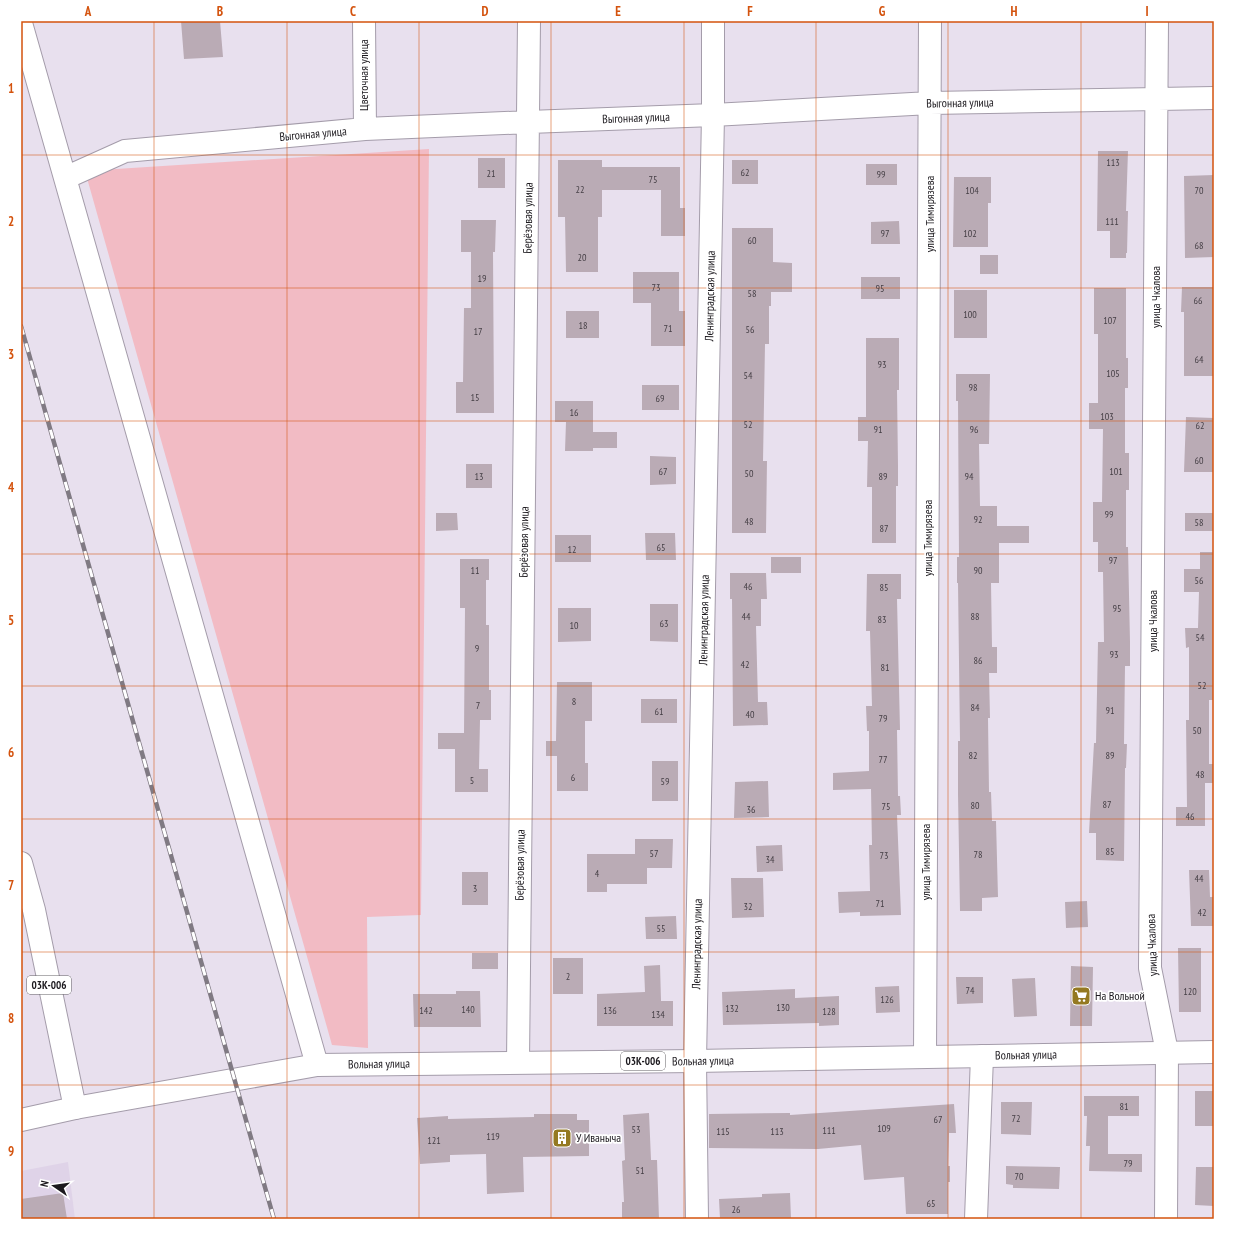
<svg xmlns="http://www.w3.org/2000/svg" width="1235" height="1240" font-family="'PT Sans Narrow',sans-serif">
<rect width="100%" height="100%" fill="#e8e0ee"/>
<path fill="#dfd3e8" d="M68,1162L75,1219H21V1171Z"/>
<path fill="#f2bbc4" d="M429,149L421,915L367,917L368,1048L332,1045L85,171Z"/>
<path fill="#baabb5" d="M181,21H220L223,57L184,59Z
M1098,151H1128L1126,211H1128L1127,253H1126V258H1110V231H1097Z
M478,158H505V188H478Z
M558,160H602V167H680V208H685V236H661V190H602V217H598V272H566L565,217H558Z
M732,160H758V184H732Z
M866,164H897V185H866Z
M1214,175V257L1185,258L1184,176Z
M954,177H991V203H988V247H953Z
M461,220H496L495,252H493L494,413H456V382H463L464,308H471V252H461Z
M899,221L900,244H871V222Z
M732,228H773V262L792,263V292H771V306H769V344H765L763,461H767L766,533H732Z
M980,255H998V274H980Z
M633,272H679V311H685V346H651V303H633Z
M861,277H900V299H861Z
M1182,287H1214V376H1184V312H1181Z
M1094,288H1126V358H1128V388H1125V453H1129V490H1126V547H1128L1130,642V666H1125L1124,744H1127L1126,768H1125L1124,861L1096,860V833H1089L1094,743H1096L1098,642H1104L1103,572H1098V542H1093V502H1102L1103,429H1089V403H1098V334H1094Z
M954,290H987V338H954Z
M566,311H599V338H566Z
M866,338H899V390H897L898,466V486H896V543H872V487H867L868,441H858V417H866Z
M956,374H990L989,444H979L980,506H997V526H1029V543H999V583H991L992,647H997V673H989L990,718H988L989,792H991L992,821H996L998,897L982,898V911H960L958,794V741H960L958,583H957V557H959L958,401H956Z
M642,385H679V410H642Z
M555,401H593V432H617V448H593V451H565L566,422H555Z
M1186,417L1214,418V472H1184Z
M650,456L676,457V484L650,485Z
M466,464H492V488H466Z
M436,513H457L458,530L436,531Z
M1185,513H1214V531H1185Z
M645,533H675L676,560H646Z
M555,535H591V562H555Z
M1200,552H1214V700H1209V764H1214V783H1205V826H1176V807H1187L1186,720H1189V647L1186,648L1185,628H1198L1199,592H1184V569H1200Z
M771,557H801V573H771Z
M460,559H489V580H486V625H489V690H491V720H480L479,769H488V792H455V749H438V733H464L465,608H460Z
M730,573H766L767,599H761V626H756L758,702H767L768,725L733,726L732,599H730Z
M867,574H901V599H897L900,730H897L898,796H900L901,815H897L901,915L860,916V912L839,913L838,892L870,891L869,845H872L871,789L833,790V773L869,771V731H867L866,706H872L870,631H866Z
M650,604H678V642L650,641Z
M558,608H591V641L558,642Z
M557,682H592V721H585V763H588V791H557V756H546V741H556Z
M641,699H677V723H641Z
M652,761H678V801H652Z
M768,781L769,817L734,818L735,782Z
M635,839H673L672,868H647V884H607V892H587V854H635Z
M782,845L783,871L757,872L756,846Z
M1189,870H1209L1210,897H1213V926H1191Z
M462,872H488V905H462Z
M731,878H763L764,917L732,918Z
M1087,901L1088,927L1066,928L1065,902Z
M676,916L677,939H646L645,917Z
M1178,948H1201V1012H1179Z
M472,953H498V969H472Z
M553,958H583V994H553Z
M660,965L661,1001H673V1026H597V994L645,992L644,966Z
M1071,966L1093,967L1092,1026H1070Z
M956,977H983V1003L957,1004Z
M1035,978L1037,1016L1014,1017L1012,979Z
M899,986L900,1012L876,1013L875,987Z
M795,989V998L839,996V1025L819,1026V1023L723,1025L722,992Z
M456,991H480L481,1027H414L413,994H456Z
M1195,1091H1214V1126H1195Z
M1084,1096H1139V1116H1108V1154H1142V1172L1089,1171L1090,1146H1086L1087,1116H1084Z
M1001,1102H1032L1031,1135L1001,1134Z
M954,1104L956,1133H949L948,1166H950V1182H948V1214H906L904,1177L864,1180L861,1145L818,1149L709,1148V1114L790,1113V1115Z
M649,1113L651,1160H657L659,1219H622V1202H624L622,1161L625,1160L623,1115Z
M534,1114H577V1120H589V1156L523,1157L524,1192L487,1194L486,1154L450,1155V1162L420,1164L417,1118L448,1116V1119L534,1117Z
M1006,1166L1060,1167L1059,1189L1013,1188V1185L1006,1184Z
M1196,1167H1214V1206L1195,1205Z
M63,1193L67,1219H21V1199Z
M790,1193L791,1219H720L719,1199L762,1197V1194Z"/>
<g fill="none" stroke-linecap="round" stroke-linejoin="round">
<g stroke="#a49caa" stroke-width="24">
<path id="minor" d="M364,21L365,129
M1157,21L1150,968L1167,1052L1166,1219
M21,23L317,1065
M65,178L125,151L365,129L529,122L713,115L930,103L1214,98
M925,1056L930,21
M518,1062L529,21
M21,1120L75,1108
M697,1219L695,1061L713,115V21
M976,1219L982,1056"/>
</g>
<g stroke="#a49caa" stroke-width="24">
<path id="major" d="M21,863L34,910L75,1108L317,1065L695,1061L1214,1052"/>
</g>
<use href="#minor" stroke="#fff" stroke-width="22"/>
<use href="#major" stroke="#fff" stroke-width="22"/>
<g stroke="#807a83" stroke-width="4.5">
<path id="rail" d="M21,326L274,1219"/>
</g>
<use href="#rail" stroke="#fff" stroke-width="3" stroke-dasharray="9" stroke-linecap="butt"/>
</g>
<path fill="none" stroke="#d4530e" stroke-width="1" stroke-opacity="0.55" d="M154,21V1219M287,21V1219M419,21V1219M551,21V1219M684,21V1219M816,21V1219M948,21V1219M1081,21V1219M21,155H1214M21,288H1214M21,421H1214M21,554H1214M21,686H1214M21,819H1214M21,952H1214M21,1085H1214"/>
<defs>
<g id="supermarket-square" transform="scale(1)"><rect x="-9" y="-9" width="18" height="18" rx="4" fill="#947921" stroke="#fff"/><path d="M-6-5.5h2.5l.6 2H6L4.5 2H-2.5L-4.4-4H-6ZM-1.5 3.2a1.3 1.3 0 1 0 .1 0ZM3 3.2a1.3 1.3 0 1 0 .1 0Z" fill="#fff"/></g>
<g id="building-square" transform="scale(1)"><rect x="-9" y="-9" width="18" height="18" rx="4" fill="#947921" stroke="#fff"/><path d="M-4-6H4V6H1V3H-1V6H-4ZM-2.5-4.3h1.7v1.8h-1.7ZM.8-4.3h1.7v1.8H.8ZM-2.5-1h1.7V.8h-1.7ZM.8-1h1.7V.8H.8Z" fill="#fff"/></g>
</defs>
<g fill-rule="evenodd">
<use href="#supermarket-square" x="1081" y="996"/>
<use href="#building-square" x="562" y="1138"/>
</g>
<g text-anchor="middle" stroke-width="3.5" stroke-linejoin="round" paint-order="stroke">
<g font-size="10" fill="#443e44">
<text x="1113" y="166">113</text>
<text x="745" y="176">62</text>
<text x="491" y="177">21</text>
<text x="881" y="178">99</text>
<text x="653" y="183">75</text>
<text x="580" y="193">22</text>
<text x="972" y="194">104</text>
<text x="1199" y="194">70</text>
<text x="1112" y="225">111</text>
<text x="885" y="237">97</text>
<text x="970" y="237">102</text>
<text x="752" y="244">60</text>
<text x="1199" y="249">68</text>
<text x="582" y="261">20</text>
<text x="482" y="282">19</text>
<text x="656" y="291">73</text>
<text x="880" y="292">95</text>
<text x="752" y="297">58</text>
<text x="1198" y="304">66</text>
<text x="970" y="318">100</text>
<text x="1110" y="324">107</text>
<text x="583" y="329">18</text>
<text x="668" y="332">71</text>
<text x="750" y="333">56</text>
<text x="478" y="335">17</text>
<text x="1199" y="363">64</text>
<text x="882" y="368">93</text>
<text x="1113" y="377">105</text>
<text x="748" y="379">54</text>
<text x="973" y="391">98</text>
<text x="475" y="401">15</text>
<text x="660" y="402">69</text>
<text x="574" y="416">16</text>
<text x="1107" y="420">103</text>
<text x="748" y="428">52</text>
<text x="1200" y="429">62</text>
<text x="878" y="433">91</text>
<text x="974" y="433">96</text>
<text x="1199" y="464">60</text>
<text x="663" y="475">67</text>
<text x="1116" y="475">101</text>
<text x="749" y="477">50</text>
<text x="479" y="480">13</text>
<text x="883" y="480">89</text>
<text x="969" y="480">94</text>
<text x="1109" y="518">99</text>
<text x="978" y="523">92</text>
<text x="749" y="525">48</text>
<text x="1199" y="526">58</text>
<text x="884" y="532">87</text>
<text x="661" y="551">65</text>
<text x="572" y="553">12</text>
<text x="1113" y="564">97</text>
<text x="475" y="574">11</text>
<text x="978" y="574">90</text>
<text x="1199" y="584">56</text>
<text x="748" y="590">46</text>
<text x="884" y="591">85</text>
<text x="1117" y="612">95</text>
<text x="746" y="620">44</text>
<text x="975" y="620">88</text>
<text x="882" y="623">83</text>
<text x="664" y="627">63</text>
<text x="574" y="629">10</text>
<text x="1200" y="641">54</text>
<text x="477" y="652">9</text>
<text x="1114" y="658">93</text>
<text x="978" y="664">86</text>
<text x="745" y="668">42</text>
<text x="885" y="671">81</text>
<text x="1202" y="689">52</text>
<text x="574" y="705">8</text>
<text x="478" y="709">7</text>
<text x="975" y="711">84</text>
<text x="1110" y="714">91</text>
<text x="659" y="715">61</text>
<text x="750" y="718">40</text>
<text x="883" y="722">79</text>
<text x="1197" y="734">50</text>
<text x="973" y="759">82</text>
<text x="1110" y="759">89</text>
<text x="883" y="763">77</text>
<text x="1200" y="778">48</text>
<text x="573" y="781">6</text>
<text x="472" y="784">5</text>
<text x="665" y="785">59</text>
<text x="1107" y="808">87</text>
<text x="975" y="809">80</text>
<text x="886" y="810">75</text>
<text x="751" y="813">36</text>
<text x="1190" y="820">46</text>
<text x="1110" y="855">85</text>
<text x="654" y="857">57</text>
<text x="978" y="858">78</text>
<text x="884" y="859">73</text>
<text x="770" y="863">34</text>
<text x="597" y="877">4</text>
<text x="1199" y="882">44</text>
<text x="475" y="892">3</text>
<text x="880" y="907">71</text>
<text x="748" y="910">32</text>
<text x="1202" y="916">42</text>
<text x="661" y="932">55</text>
<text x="568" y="980">2</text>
<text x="970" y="994">74</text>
<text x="1190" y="995">120</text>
<text x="887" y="1003">126</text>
<text x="783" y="1011">130</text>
<text x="732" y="1012">132</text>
<text x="468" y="1013">140</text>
<text x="426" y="1014">142</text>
<text x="610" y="1014">136</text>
<text x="829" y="1015">128</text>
<text x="658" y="1018">134</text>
<text x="1124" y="1110">81</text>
<text x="1016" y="1122">72</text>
<text x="938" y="1123">67</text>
<text x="884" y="1132">109</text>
<text x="636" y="1133">53</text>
<text x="829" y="1134">111</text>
<text x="723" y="1135">115</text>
<text x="777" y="1135">113</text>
<text x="493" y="1140">119</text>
<text x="434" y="1144">121</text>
<text x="1128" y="1167">79</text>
<text x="640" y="1174">51</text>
<text x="1019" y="1180">70</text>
<text x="931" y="1207">65</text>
<text x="736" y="1213">26</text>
</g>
<g fill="#fff" stroke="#605e62" stroke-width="1">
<rect x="27" y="976" width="44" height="18" rx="3"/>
<rect x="621" y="1052" width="44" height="18" rx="3"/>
</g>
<g font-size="11" font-weight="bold" fill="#1c191e">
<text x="49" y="989">03К-006</text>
<text x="643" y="1065">03К-006</text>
</g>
<g font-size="12" fill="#1c191e" stroke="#fff">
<text transform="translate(364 75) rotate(-90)" y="4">Цветочная улица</text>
<text transform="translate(960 103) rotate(-1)" y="4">Выгонная улица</text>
<text transform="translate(636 118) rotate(-2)" y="4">Выгонная улица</text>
<text transform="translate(313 134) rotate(-5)" y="4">Выгонная улица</text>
<text transform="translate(930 214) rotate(-90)" y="4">улица Тимирязева</text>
<text transform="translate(528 218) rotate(-89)" y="4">Берёзовая улица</text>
<text transform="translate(710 296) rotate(-89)" y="4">Ленинградская улица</text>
<text transform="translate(1156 297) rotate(-90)" y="4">улица Чкалова</text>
<text transform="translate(928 538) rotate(-90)" y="4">улица Тимирязева</text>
<text transform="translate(524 542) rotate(-89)" y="4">Берёзовая улица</text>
<text transform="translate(704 620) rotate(-89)" y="4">Ленинградская улица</text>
<text transform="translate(1153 621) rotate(-90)" y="4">улица Чкалова</text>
<text transform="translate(926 862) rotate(-90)" y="4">улица Тимирязева</text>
<text transform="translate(520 865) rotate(-89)" y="4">Берёзовая улица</text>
<text transform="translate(697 944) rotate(-89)" y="4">Ленинградская улица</text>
<text transform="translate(1152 945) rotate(-92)" y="4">улица Чкалова</text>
<text transform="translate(1026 1055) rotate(-1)" y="4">Вольная улица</text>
<text transform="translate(703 1061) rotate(-1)" y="4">Вольная улица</text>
<text transform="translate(379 1064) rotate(-1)" y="4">Вольная улица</text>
</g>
<g font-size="12" fill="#1c191e" stroke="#fff" text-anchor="start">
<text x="1095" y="1000">На Вольной</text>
<text x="576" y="1142">У Иваныча</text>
</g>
</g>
<rect width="1235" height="1240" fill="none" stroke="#ffffff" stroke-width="44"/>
<g transform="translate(54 1186) rotate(283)" stroke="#ffffff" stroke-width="3" paint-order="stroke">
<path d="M0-3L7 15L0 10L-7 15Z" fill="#1c191e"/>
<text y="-6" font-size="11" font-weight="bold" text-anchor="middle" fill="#1c191e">N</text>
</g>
<rect x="22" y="22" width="1191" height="1196" fill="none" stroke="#d4530e" stroke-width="1.5"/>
<g font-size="13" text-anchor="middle" font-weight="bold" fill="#d4530e">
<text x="88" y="16">A</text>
<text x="220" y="16">B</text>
<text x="353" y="16">C</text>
<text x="485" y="16">D</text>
<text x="618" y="16">E</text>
<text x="750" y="16">F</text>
<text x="882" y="16">G</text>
<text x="1014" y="16">H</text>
<text x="1147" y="16">I</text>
<text x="11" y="93">1</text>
<text x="11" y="226">2</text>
<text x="11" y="359">3</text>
<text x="11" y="492">4</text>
<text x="11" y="625">5</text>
<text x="11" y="757">6</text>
<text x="11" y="890">7</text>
<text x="11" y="1023">8</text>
<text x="11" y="1156">9</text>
</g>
</svg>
